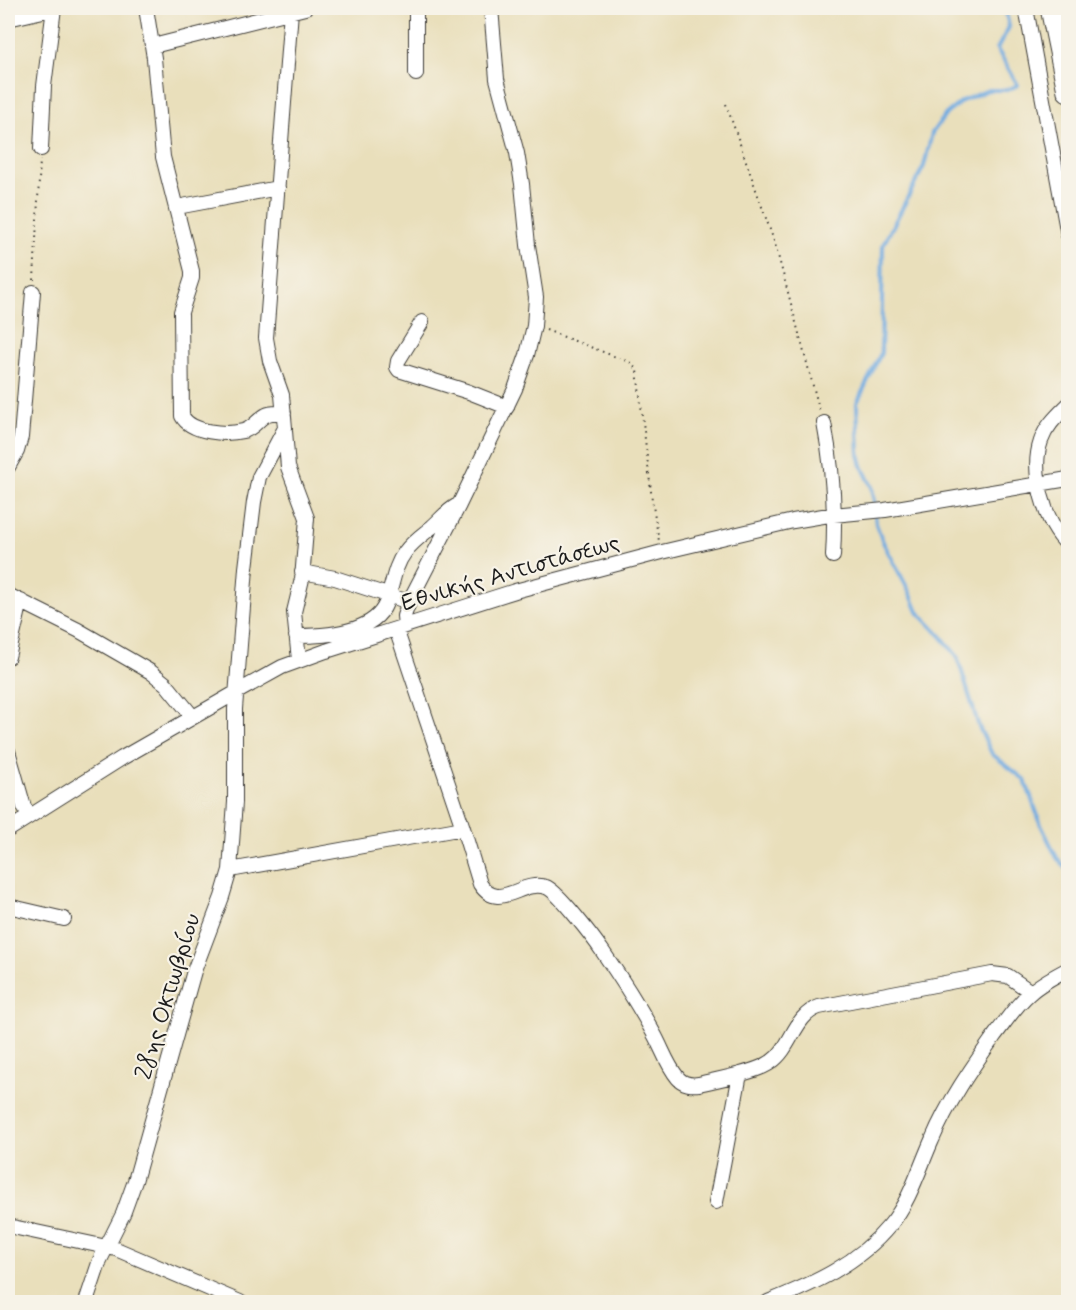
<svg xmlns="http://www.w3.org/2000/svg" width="1076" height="1310" font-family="Mynerve,sans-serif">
<rect width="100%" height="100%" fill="#f7f3e8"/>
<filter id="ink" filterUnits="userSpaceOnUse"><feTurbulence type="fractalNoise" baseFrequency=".0167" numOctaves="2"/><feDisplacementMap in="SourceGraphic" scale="12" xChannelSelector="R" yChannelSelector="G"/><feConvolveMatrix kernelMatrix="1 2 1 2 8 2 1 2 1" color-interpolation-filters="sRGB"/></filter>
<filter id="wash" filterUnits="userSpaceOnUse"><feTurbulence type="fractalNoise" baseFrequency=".008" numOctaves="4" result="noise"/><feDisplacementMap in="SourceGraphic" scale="24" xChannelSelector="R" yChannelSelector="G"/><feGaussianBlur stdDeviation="1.35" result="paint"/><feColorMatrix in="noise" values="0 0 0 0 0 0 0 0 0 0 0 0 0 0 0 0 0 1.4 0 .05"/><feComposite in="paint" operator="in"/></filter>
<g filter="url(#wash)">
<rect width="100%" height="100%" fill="#e9dfbb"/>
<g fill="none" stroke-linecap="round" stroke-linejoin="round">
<path stroke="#70abe1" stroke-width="4" d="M875,508L872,487L862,466L859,454L857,403L881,353L883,245L924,166L932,133L946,114L962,101L988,90H1007L1018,85L997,49L1009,27L1005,8
M875,515L876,524L883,542L911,595L918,612L941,636L957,656L979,727L992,754L1025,780L1041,825L1057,858L1068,870"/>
</g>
</g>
<g filter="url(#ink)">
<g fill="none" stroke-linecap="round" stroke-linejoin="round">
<g stroke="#3b3934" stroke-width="16">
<path id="minor" d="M146,8L154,58L163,157L192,271V278L181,312L182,416C191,433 226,435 243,431C253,429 257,420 266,415C271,412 278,413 284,413
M1026,8L1068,235
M8,19L56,8
M153,46L305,8
M416,74V8
M41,149L44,86L54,8
M177,207L278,188
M422,322L398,361L397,367L399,370L469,392L507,407
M1068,405C1057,416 1046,426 1041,441C1030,472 1045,524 1068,545
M824,423C833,469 836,509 833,556
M285,431L288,467L307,518L302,579L294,612L299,660
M8,467L17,451L21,437L33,292
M302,572L335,578L409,602
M8,595L78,630L151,672L166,684L193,717
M405,626L404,616L409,602L459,505L515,389L527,355L534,326L536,297L528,245L522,184L517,153L497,79L491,8
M296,636C323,636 374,634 386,603C393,586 393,568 405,552C412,542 422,535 432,527C440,520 447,511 456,506
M8,657L21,601
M8,751L24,807L29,816
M463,828L480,884C499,913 521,879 546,887C557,890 595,940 603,952C621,978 639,1006 654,1034C662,1048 667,1065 678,1078C683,1084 692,1085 699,1084C718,1079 756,1073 771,1062C792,1048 794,1015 819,1007L992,974L1008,976L1031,992
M8,830L122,758L237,692L282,667L326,651L515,591L662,552L793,521L823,516L885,510L1068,479
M230,870L463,828L396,629
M8,906L64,919
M716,1202L740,1074
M8,1226L116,1249L240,1302
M86,1302L100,1260L123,1214L135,1181L194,971L222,897L230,870L235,802V709L246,568L254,502L259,477L285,428L282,395L270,361L266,338L291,11
M768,1302C813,1284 858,1264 890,1225C910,1201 919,1169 932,1140C948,1102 971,1069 995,1035C1006,1021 1016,1005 1030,993C1041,983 1055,976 1068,969"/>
</g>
<g stroke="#3b3934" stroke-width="23">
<path id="highway" d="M1051,8L1068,91"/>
</g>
<path stroke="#3b3934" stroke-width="2" stroke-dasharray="1.5 4.5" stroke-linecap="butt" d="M726,104L775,244L820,412
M34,280L40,160
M546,330L624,360L631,363L637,370L652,500L659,541"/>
<use href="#minor" stroke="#fff" stroke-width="14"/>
<use href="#highway" stroke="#fff" stroke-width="21"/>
</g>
</g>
<g text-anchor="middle" stroke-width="4.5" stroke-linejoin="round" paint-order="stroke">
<g font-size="24" fill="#1c1c1c" stroke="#f7f3e8">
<text transform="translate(510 572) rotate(-16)" y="8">Εθνικής Αντιστάσεως</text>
<text transform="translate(167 996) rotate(-73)" y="8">28ης Οκτωβρίου</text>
</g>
</g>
<rect width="1076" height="1310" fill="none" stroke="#f7f3e8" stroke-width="30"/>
</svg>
